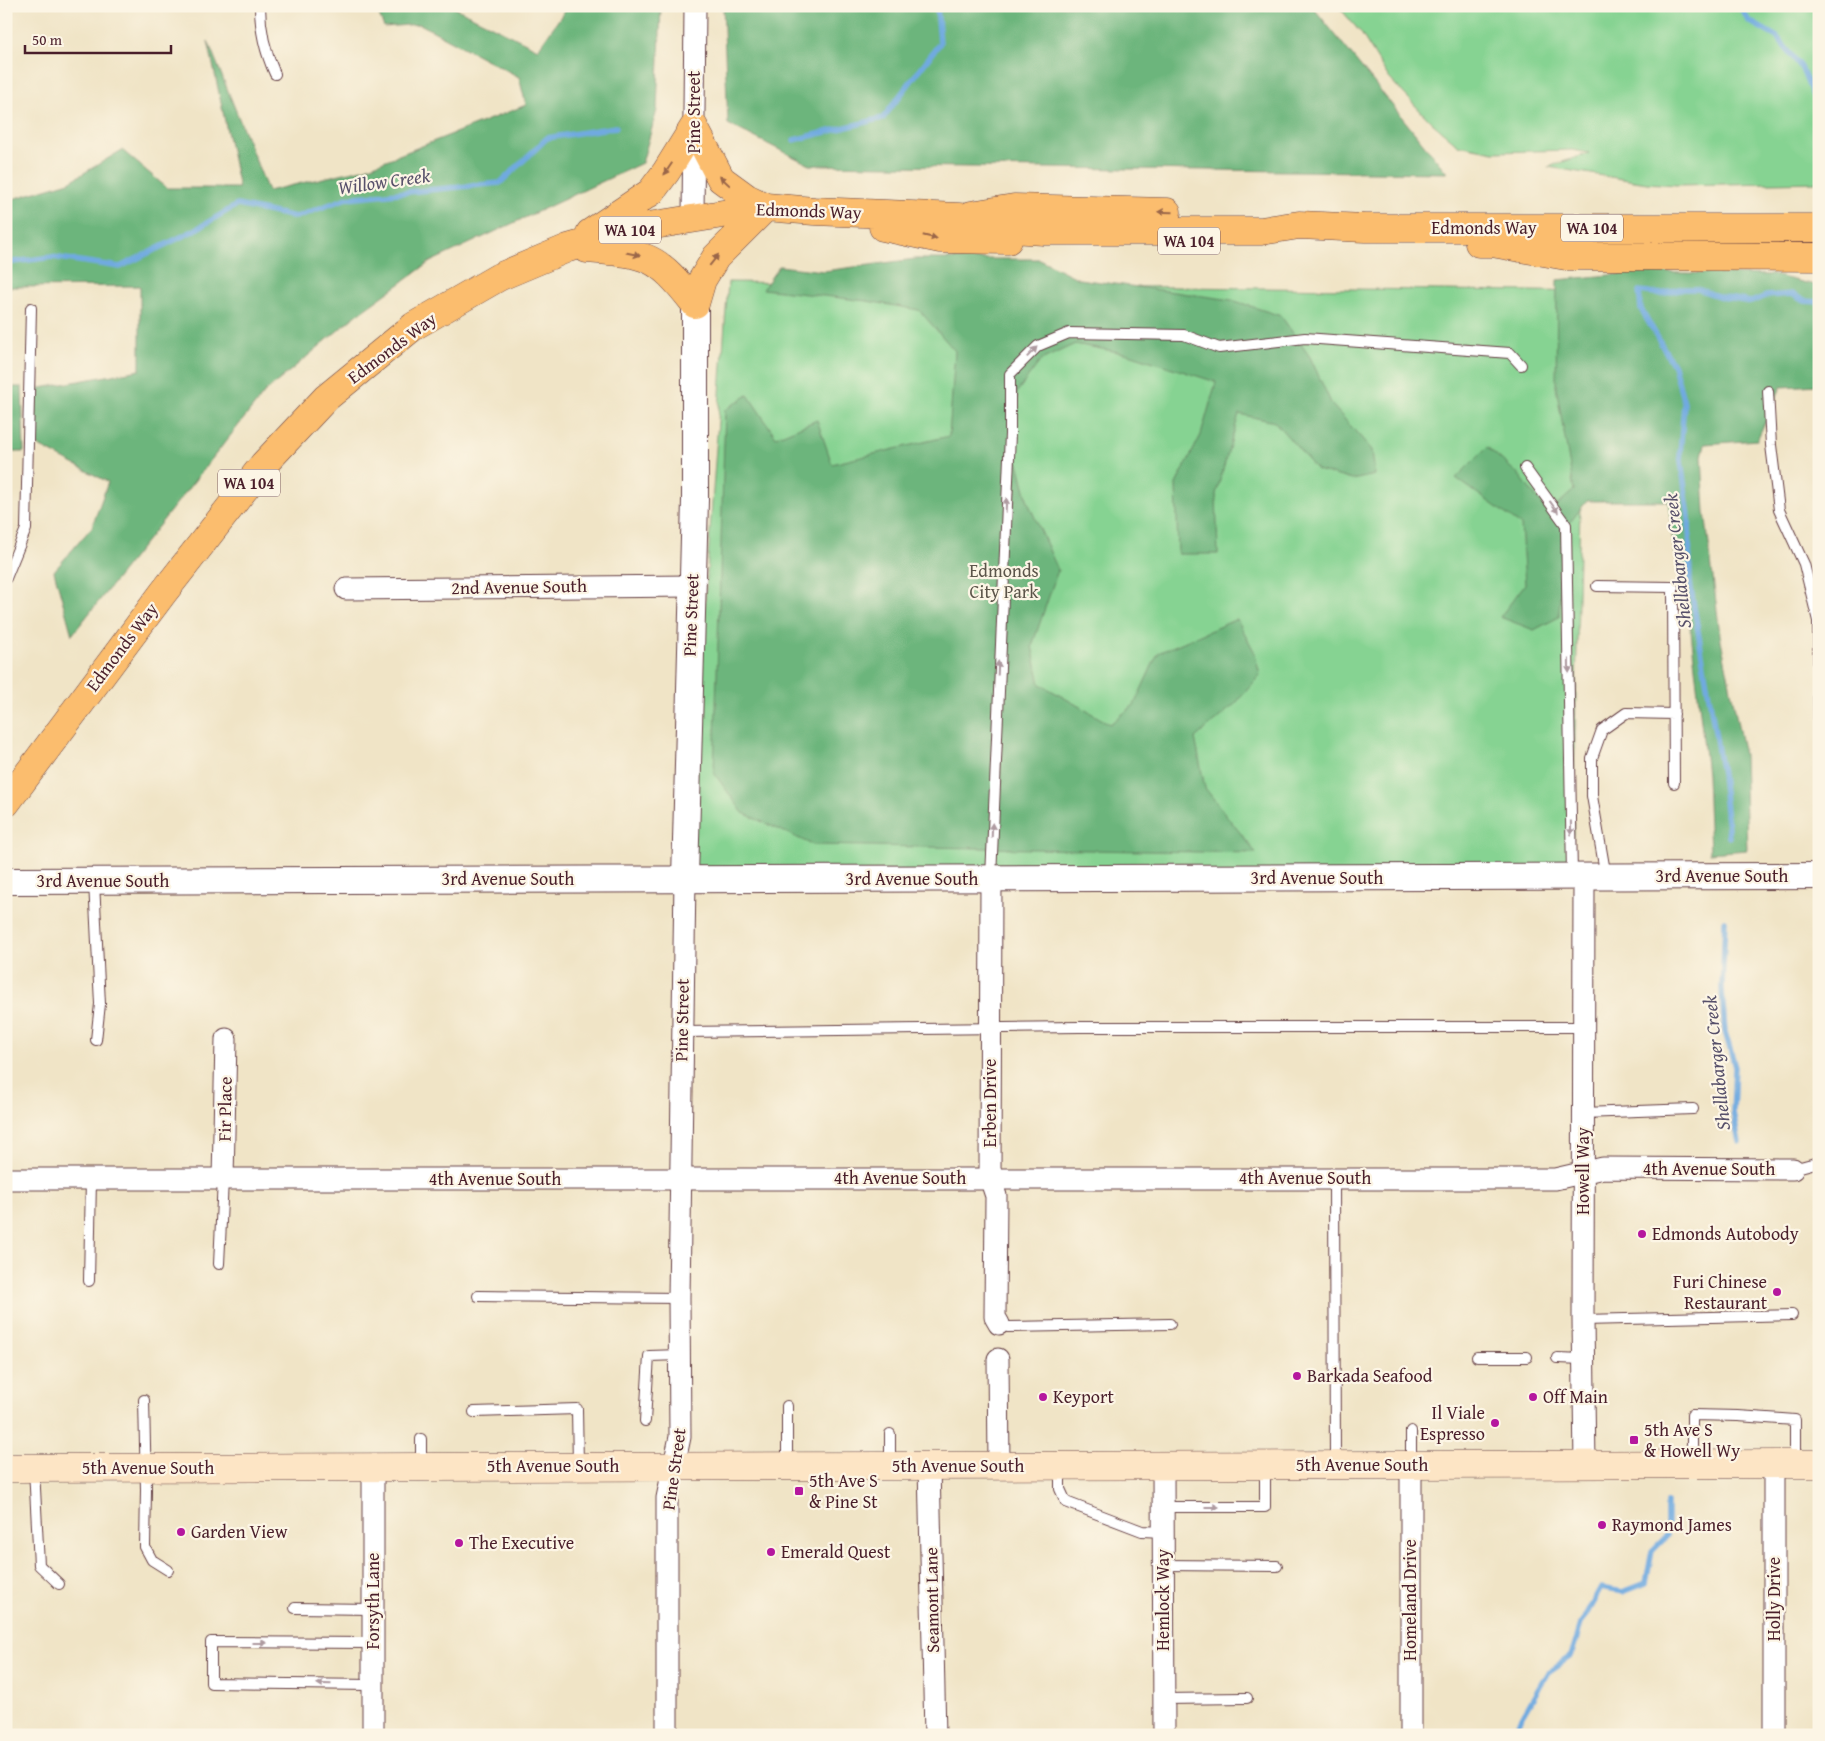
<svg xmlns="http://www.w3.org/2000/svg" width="1825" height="1741" font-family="'Gentium Book Plus',serif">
<rect width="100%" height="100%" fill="#fcf5e5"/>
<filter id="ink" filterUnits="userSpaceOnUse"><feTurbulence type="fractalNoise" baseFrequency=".02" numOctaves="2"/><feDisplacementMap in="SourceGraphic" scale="10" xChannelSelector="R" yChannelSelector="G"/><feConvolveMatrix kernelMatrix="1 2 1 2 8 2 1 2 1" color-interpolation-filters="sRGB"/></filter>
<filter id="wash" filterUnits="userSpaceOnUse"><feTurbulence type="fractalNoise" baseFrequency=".0096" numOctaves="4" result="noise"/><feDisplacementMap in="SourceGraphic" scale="20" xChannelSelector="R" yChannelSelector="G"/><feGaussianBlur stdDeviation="1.12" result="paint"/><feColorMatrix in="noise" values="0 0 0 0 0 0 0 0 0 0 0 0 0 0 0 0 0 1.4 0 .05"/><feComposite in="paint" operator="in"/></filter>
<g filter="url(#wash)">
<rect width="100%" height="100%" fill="#f0e4c6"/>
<path fill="#86d392" stroke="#68795e" d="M1338,6H1819V182L1677,185L1647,183L1548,167L1589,153L1572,150L1494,152L1458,145L1431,122L1389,78L1361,33Z
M728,282L1619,292L1580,507L1572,877L685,878Z"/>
<path fill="#6cb57c" stroke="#5b6a54" d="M375,6H451L538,49L568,6H661L657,110L642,163L430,262L354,317L265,392L72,635L54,571L92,527L108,482L35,444V389L140,370V286L6,287V201L69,182L122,150L167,188H239L208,41L268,191L366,168L526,105L519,77L420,24L384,27Z
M723,6H1312L1447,173L810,165L728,124Z
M915,259H1039L1079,279L1232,300L1281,316L1310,357L1332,405L1372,450L1375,475L1352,480L1317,470L1275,422L1239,414L1216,494L1218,554H1178L1176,484L1201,435L1216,382L1129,354L1075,344L1041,360L1017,392L1015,451L1028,502L1058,570L1032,646L1040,684L1110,724L1134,705L1158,653L1237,619L1254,651L1260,675L1235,704L1195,738L1205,788L1256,853L813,845L743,813L714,773L725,410L748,395L776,437L817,420L832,464L949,436L955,351L919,310L867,301L763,289L779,266L824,271Z
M1641,272L1773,275L1819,286V385L1781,387L1757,440L1705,444L1702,456L1705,512L1720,635L1744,755L1747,850L1710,853L1707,775L1685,578L1674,551L1668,501H1587L1563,531L1559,617L1534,630L1500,617L1525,584L1521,525L1456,478L1487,447L1519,475L1548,513L1574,490L1556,387L1557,280Z
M6,387H22L24,452H6Z"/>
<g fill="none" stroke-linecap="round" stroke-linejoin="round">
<path stroke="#70aae0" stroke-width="5.5" d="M1739,6L1749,21L1777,37L1801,67L1814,98L1819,101
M794,140L883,118L940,43L937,6
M6,263L52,257L120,267L193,231L237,205L296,217L347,198L500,183L547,138L616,127
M1729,837L1722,774L1690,583L1689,517L1680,454L1684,403L1674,366L1641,309L1639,291L1662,294L1679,289H1697L1721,297L1751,302L1766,296L1792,294L1804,301L1819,302
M1725,921L1722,989L1725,1032L1735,1066L1733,1113L1739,1142
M1512,1735L1548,1672L1571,1656L1581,1624L1601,1588L1623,1592L1646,1583L1652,1551L1667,1536V1503"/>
</g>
</g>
<g filter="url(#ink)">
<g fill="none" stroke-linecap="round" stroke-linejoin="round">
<g stroke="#633d42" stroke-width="12">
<path id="service" d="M260,6C260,30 265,52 275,74
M1768,391L1771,445L1779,510L1804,564L1818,621L1819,747
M1525,468L1566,525L1572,876
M6,578L26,529L31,308
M1597,586L1673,587L1674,783
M1606,877L1592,796V758L1602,730L1626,713L1674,714
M991,878L1010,434V374L1038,346L1069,333L1184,335L1219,348L1305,338L1510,353L1521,365
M94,882L100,1004L96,1040
M682,1032L1079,1027H1584
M1583,1113L1693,1109
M1793,1169L1819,1162
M1334,1178L1335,1465
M219,1264L223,1179
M89,1281L91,1179
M478,1296L679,1298
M1583,1320L1792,1315
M999,1324L1008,1327L1170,1324
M1477,1357H1527
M1557,1358L1584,1359
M144,1400L146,1490L145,1547L152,1560L168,1570
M787,1406V1465
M474,1412L577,1409L578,1465
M645,1421L649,1356L680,1355
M890,1434V1465
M1411,1463V1431
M1692,1464V1415L1738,1416L1795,1420V1462
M421,1466V1439
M1060,1467V1489L1066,1502L1142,1531L1163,1532
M34,1469L39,1565L59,1584
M1164,1507H1265V1467
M1163,1565L1277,1566
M295,1608L373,1609
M372,1643L211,1642V1683L372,1685
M1164,1699L1247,1698"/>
</g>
<g stroke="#633d42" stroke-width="23">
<path id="minor" d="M693,217L695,6
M346,589L692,586
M1584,877L1583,1320L1585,1465
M991,879L990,1178L996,1196L995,1317L999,1324
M6,1179H1555L1603,1168L1793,1169
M223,1179L226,1039
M998,1359L999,1465
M1774,1464V1735
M929,1466L935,1735
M1163,1466L1164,1735
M373,1735V1468
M667,1735V1498L680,1437L679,1298L685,878
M1411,1735V1465"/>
</g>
<g stroke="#633d42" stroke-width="28">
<path id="tertiary" d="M685,878L695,500V304
M6,881L1819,876"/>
</g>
<g stroke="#633d42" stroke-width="29">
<path id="secondary" d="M6,1468L1819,1464"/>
</g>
<g stroke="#633d42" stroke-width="29">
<path id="primary" d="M694,127L721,179L747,198L766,207
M971,215L1014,208L1167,212
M883,227L940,239L1008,240
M590,233L651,192L666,172L694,127
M1479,243H1492L1566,256L1819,257
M587,249C648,254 656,254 695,304
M695,304L702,280L716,257L766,207
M6,803L163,593L264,464L326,398L414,326L499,277L568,248L642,227L766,207L814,211L959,217L1012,229L1044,231H1261L1299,225L1365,228H1819"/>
</g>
<use href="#service" stroke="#fff" stroke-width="10"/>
<use href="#minor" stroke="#fff" stroke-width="21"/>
<use href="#tertiary" stroke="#fff" stroke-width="26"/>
<use href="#secondary" stroke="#fde5c5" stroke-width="28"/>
<use href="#primary" stroke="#fbbd6e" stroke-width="28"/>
</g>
<defs><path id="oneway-solid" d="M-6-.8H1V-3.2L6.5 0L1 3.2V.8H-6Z" transform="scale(1.25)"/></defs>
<g fill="#9a6649">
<use href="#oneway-solid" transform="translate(668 169) rotate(124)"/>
<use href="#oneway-solid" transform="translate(725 181) rotate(-137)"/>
<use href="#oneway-solid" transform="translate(1165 212) rotate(-179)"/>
<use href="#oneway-solid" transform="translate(930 237) rotate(13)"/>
<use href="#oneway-solid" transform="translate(633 254) rotate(12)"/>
<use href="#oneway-solid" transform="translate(714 260) rotate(-52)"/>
</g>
<g fill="#ae9aa0">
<use href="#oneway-solid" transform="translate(1032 352) rotate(-46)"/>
<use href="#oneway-solid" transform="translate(1006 505) rotate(-87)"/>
<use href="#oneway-solid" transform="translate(1554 507) rotate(54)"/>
<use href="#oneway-solid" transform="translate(1569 666) rotate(89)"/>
<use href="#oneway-solid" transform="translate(998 668) rotate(-88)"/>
<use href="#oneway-solid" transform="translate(1571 828) rotate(89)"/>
<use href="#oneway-solid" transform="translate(992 830) rotate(-88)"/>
<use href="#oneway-solid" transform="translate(1212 1507)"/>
<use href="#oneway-solid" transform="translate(260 1643)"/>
<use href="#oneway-solid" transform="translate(324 1684) rotate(-179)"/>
</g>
</g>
<g fill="#b5179e" stroke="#fcf5e5" stroke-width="2">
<circle cx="1642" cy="1234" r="5"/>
<circle cx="1777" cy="1292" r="5"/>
<circle cx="1297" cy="1376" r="5"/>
<circle cx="1043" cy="1397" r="5"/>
<circle cx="1533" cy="1397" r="5"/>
<circle cx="1495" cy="1423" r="5"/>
<rect x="1629" y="1435" width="10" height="10" rx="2.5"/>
<rect x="794" y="1486" width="10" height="10" rx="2.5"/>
<circle cx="1602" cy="1525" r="5"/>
<circle cx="181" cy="1532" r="5"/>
<circle cx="459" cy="1543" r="5"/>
<circle cx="771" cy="1552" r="5"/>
</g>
<g text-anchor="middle" stroke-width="4.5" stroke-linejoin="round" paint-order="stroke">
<g fill="#fcf5e5" stroke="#7f5f63" stroke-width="1">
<rect x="1561" y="214.5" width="62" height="27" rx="4"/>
<rect x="599" y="216.5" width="62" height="27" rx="4"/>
<rect x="1158" y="227.5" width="62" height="27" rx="4"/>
<rect x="218" y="469.5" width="62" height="27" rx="4"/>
</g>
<g font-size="16" font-weight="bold" fill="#4a1f2b">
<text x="1592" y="234">WA 104</text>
<text x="630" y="236">WA 104</text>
<text x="1189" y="247">WA 104</text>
<text x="249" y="489">WA 104</text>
</g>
<g font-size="18" fill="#4a1f2b" stroke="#fcf5e5">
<text transform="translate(694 112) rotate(-90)" y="6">Pine Street</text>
<text transform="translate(809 211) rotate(2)" y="6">Edmonds Way</text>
<text x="1484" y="234">Edmonds Way</text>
<text transform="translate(392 348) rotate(-37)" y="6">Edmonds Way</text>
<text transform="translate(519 587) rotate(-1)" y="6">2nd Avenue South</text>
<text transform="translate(691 615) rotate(-88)" y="6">Pine Street</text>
<text transform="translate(122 647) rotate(-53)" y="6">Edmonds Way</text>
<text x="1722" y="882">3rd Avenue South</text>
<text x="1317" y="884">3rd Avenue South</text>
<text x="508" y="885">3rd Avenue South</text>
<text x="912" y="885">3rd Avenue South</text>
<text x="103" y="887">3rd Avenue South</text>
<text transform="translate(682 1020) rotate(-89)" y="6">Pine Street</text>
<text transform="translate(990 1103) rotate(-90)" y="6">Erben Drive</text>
<text transform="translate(225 1109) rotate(-89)" y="6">Fir Place</text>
<text x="1709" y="1175">4th Avenue South</text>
<text transform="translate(1583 1171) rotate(-90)" y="6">Howell Way</text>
<text x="900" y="1184">4th Avenue South</text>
<text x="1305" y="1184">4th Avenue South</text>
<text x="495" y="1185">4th Avenue South</text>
<text x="1362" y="1471">5th Avenue South</text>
<text x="553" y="1472">5th Avenue South</text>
<text x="958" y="1472">5th Avenue South</text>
<text x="148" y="1474">5th Avenue South</text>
<text transform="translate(674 1469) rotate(-82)" y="6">Pine Street</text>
<text transform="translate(1774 1599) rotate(-90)" y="6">Holly Drive</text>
<text transform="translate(932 1600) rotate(-91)" y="6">Seamont Lane</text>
<text transform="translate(1163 1600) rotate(-90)" y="6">Hemlock Way</text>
<text transform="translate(1410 1600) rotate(-90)" y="6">Homeland Drive</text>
<text transform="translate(373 1601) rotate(-90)" y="6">Forsyth Lane</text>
</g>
<g font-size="18" fill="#5c554a" stroke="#fcf5e5">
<text x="1004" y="577">Edmonds<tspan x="1004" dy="21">City Park</tspan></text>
</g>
<g font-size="18" fill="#4a1f2b" stroke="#fcf5e5" text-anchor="start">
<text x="1652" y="1240">Edmonds Autobody</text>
<text x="1767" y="1288" text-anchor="end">Furi Chinese<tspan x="1767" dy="21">Restaurant</tspan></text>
<text x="1307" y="1382">Barkada Seafood</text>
<text x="1053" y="1403">Keyport</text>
<text x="1543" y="1403">Off Main</text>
<text x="1485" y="1419" text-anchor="end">Il Viale<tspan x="1485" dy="21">Espresso</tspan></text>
<text x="1644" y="1436">5th Ave S<tspan x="1644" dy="21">&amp; Howell Wy</tspan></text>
<text x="809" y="1487">5th Ave S<tspan x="809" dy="21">&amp; Pine St</tspan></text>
<text x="1612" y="1531">Raymond James</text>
<text x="191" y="1538">Garden View</text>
<text x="469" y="1549">The Executive</text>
<text x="781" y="1558">Emerald Quest</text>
</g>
<g font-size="19" font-style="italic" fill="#57506a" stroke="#fcf5e5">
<text transform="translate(384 181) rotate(-8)" y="7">Willow Creek</text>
<text transform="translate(1677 561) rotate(-96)" y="7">Shellabarger Creek</text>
<text transform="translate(1716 1063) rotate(-96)" y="7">Shellabarger Creek</text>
</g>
</g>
<rect width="1825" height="1741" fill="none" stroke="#fcf5e5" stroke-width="25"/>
<path d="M25 45v8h146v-8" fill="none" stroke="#4a1f2b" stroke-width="2.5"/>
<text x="32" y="45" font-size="15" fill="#4a1f2b" stroke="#fcf5e5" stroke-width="4" paint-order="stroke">50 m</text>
</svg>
